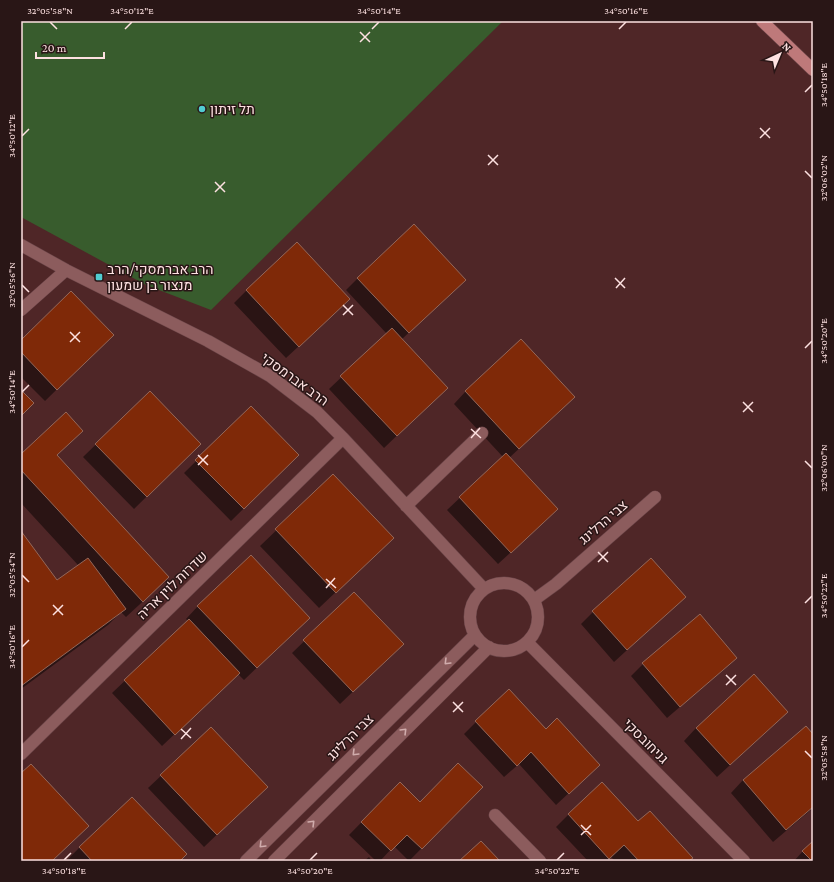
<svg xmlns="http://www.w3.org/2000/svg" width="834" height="882" font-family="'Crimson Pro',Heebo,serif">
<rect width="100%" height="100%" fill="#4f2627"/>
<path fill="#385c2d" d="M21,21H503L211,310L146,285L21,217Z"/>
<path fill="#0007" d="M358,278L452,292L401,340L434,400L384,448L329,389L387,334L346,290Z
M247,290L337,311L286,358L234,303Z
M21,341L100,347L45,401L21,377Z
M466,391L562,409L509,458L545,521L498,564L447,510L503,457L454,404Z
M150,392L200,444L134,509L83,457Z
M251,407L298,455L231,521L184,473Z
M82,431L56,456L152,593L126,617L121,612L108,625L21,689V532L57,581L78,565L21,503V455Z
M333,476L376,554L319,608L260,546Z
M354,593L390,656L340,704L292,653Z
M685,597L672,609L614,662L581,624L593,612Z
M198,606L296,630L244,680L238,674L162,746L112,693L188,621L186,619Z
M699,616L735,658L723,670L667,718L631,676L643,664Z
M476,722L546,730L586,777L556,805L519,764L504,777L464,734Z
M775,724L717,777L684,741L696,728Z
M806,727L813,735V808L773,842L731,793L743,780Z
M211,729L254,799L204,847L148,788Z
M400,783L420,803L482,787L409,861L394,846L380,861H376L349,835Z
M132,798L179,861H68L67,860L79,848Z
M569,814L638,823L688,861H615L611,857L606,861H588L556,827Z
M813,842V861H794L803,851Z
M369,857L372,861H364Z"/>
<path fill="#7f2908" stroke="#946759" d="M414,224L466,280L409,333L357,278Z
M297,242L350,299L299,347L246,290Z
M71,291L114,335L57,390L21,352V340Z
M392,328L448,388L397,436L340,376Z
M521,339L575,397L519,449L465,391Z
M21,390L34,403L21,416Z
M150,391L201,444L147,497L95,444Z
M251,406L299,455L244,509L195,460Z
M66,412L83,431L57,455L169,577L143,602L21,470V454Z
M506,453L558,509L511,553L459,497Z
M333,474L394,538L336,593L275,529Z
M21,531L57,580L88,558L126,609L21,686Z
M251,555L310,618L257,668L197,606Z
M651,558L686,597L627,650L592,611Z
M354,592L404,644L353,692L303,640Z
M700,614L737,658L680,707L642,663Z
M189,619L240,673L175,735L124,680Z
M754,674L788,712L730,765L696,728Z
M509,689L546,729L557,718L600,765L569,794L531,752L517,766L475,721Z
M806,726L813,734V807L786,830L743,780Z
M211,727L268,787L217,835L160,775Z
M458,763L483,787L422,849L407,835L391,851L361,822L400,782L420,802Z
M31,764L89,826L52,861H21V773Z
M602,782L638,821L650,811L693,858L689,861H639L624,845L609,859L568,814Z
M132,797L187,854L180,861H92L79,847Z
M481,841L500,861H459Z
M813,841V861H812L802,851Z"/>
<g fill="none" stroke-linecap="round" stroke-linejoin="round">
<g stroke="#684346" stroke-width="13">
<path id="minor" d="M21,245L66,270L208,341L270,376L317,412L343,438L484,589
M21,310L66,270
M406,506L482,433
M470 617a34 34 0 1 1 68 0a34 34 0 1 1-68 0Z
M534,600L556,584L655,497
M527,642L744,861
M21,754L343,438
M495,815L540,861
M246,861L475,635
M274,861L489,647"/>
</g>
<g stroke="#684346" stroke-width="13">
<path id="major" d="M762,21L813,70"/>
</g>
<use href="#minor" stroke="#8c5c5d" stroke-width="12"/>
<use href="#major" stroke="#be797a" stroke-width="12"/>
</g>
<defs><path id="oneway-chevron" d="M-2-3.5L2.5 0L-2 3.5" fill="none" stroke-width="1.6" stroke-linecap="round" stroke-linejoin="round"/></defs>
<g stroke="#d0acac">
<use href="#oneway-chevron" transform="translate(447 662) rotate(135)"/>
<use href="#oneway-chevron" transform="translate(404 731) rotate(-45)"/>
<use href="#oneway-chevron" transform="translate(355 753) rotate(135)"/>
<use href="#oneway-chevron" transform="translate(312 823) rotate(-45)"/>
<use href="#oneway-chevron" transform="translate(262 845) rotate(135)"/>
</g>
<path fill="none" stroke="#fde1e1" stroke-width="1.5" d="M50,22L57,29M125,29L132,22M372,29L379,22M619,29L626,22M360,32L370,42M360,42L370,32M805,92L812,85M760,128L770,138M22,136L29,129M760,138L770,128M488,155L498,165M488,165L498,155M805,171L812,178M215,182L225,192M215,192L225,182M615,278L625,288M22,285L29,292M616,288L625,278M343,305L353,315M343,315L353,305M70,332L80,342M70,342L80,332M805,348L812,341M22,392L29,385M743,402L753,412M743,412L753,402M471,429L481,438M471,438L480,428M198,455L208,465M805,461L812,468M198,465L208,455M598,552L608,562M598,562L608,552M22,575L29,582M326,579L336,588M326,588L335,578M805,603L812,596M53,605L63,615M53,615L63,605M22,647L29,640M726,675L736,685M726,685L736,675M453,702L463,712M453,712L463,702M181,729L191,738M181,739L191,728M805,751L812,758M581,825L591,835M581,835L591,825M64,860L71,853M310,860L317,853M557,860L564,853"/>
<g fill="#51ccd1" stroke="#291616" stroke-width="1.5">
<circle cx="202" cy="109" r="4"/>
<rect x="95" y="273" width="8" height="8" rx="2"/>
</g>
<g text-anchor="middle" stroke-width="3" stroke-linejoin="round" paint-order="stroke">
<g font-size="14" fill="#fde1e1" stroke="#291616" text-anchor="start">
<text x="210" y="114">תל זיתון</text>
<text x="107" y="274">הרב אברמסקי/הרב<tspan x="107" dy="16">מנצור בן שמעון</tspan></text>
</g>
<g font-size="14" fill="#fde1e1" stroke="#291616">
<text transform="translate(295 379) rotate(36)" y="5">הרב אברמסקי</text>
<text transform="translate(603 522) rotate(-41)" y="5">צבי הרלינג</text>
<text transform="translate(172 585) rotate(-44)" y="5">שדרות לוין אריה</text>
<text transform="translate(350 737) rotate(-45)" y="5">צבי הרלינג</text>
<text transform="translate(646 741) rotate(45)" y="5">גניחובסקי</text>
</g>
</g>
<rect width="834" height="882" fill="none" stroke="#291616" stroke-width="44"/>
<g transform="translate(780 54) rotate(44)" stroke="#291616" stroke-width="3" paint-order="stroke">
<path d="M0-3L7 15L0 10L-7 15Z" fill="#fde1e1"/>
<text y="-6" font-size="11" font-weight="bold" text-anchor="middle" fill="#fde1e1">N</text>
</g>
<path d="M36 52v6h68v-6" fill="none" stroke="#fde1e1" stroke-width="2"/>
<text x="42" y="52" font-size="12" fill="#fde1e1" stroke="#291616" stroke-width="3" paint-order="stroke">20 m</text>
<rect x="22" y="22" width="790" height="838" fill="none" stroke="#fde1e1" stroke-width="1.5"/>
<g font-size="10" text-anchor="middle" fill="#fde1e1">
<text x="50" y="14">32°05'58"N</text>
<text x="132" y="14">34°50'12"E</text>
<text x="379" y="14">34°50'14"E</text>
<text x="626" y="14">34°50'16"E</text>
<text transform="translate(823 85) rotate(-90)" y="4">34°50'18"E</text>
<text transform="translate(11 136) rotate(-90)" y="4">34°50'12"E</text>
<text transform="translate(823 178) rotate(-90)" y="4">32°06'02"N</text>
<text transform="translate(11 285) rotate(-90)" y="4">32°05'56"N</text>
<text transform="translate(823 341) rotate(-90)" y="4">34°50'20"E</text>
<text transform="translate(11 392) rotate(-90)" y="4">34°50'14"E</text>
<text transform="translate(823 468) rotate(-90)" y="4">32°06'00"N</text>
<text transform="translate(11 575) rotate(-90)" y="4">32°05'54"N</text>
<text transform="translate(823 596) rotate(-90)" y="4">34°50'22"E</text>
<text transform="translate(11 647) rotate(-90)" y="4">34°50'16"E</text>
<text transform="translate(823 758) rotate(-90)" y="4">32°05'58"N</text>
<text x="64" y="874">34°50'18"E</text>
<text x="310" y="874">34°50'20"E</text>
<text x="557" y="874">34°50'22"E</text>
</g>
</svg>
